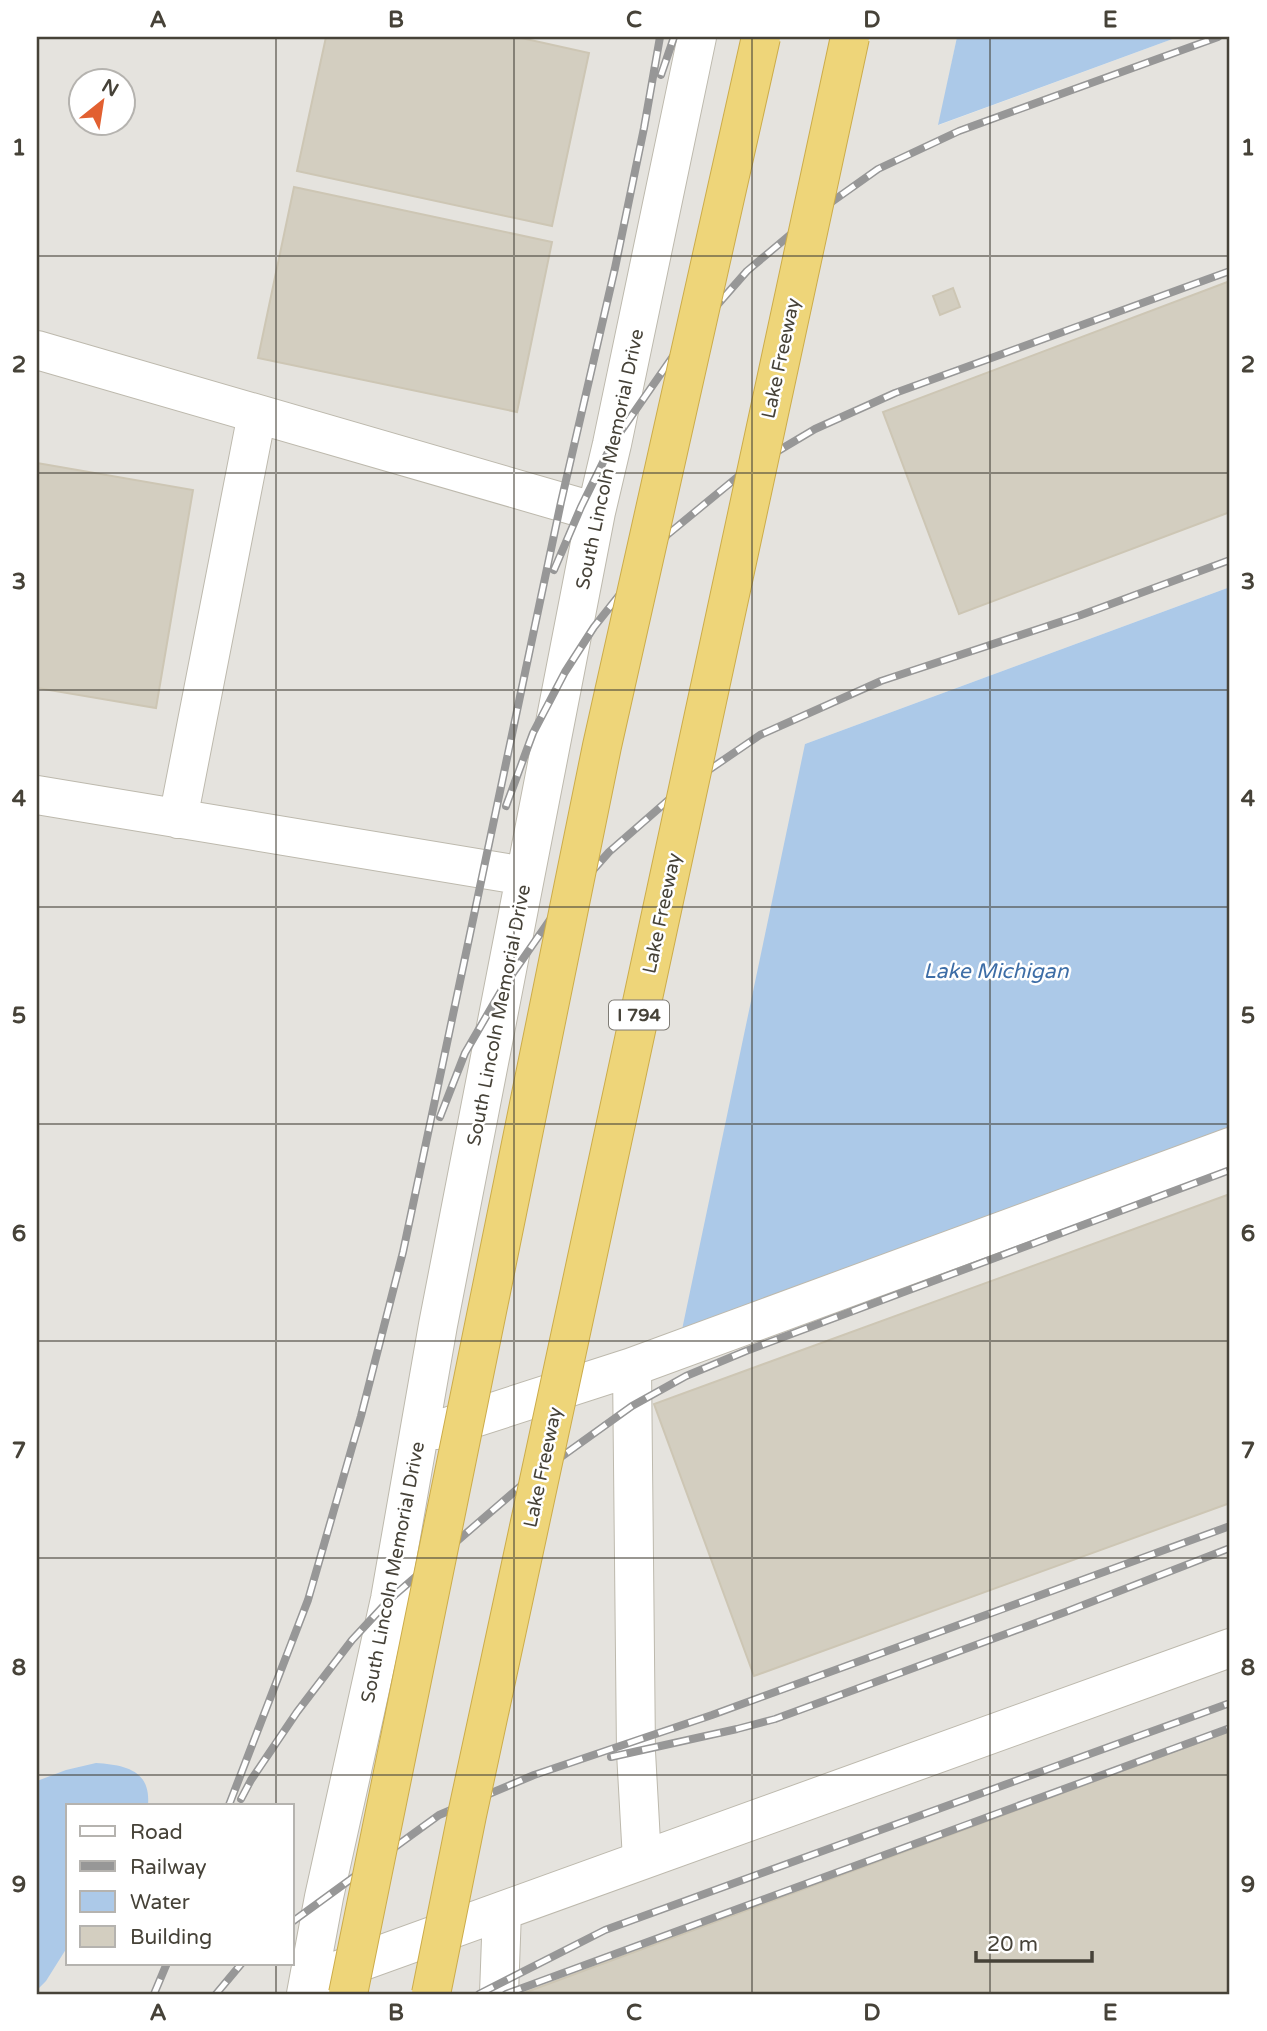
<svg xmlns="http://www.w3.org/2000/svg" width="1267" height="2031" font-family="'Varela Round',sans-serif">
<rect width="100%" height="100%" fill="#f3f1e9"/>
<path fill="#e5e3de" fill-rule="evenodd" d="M37,37H957L939,125L1178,37H1230V587L805,744L1230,1136V1994H37ZM80,80H122V122H80ZM68,1805H292V1963H68Z"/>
<path fill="#acc9e8" d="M957,37H1178L938,125Z
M1230,587V1136L679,1344L805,744Z
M96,1763C125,1765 151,1770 148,1805H68V1946L46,1981L37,1990V1781L66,1770Z"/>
<path fill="#d3cec0" stroke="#cdc6b4" stroke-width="2" d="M326,37H517L589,53L552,226L297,171Z
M294,187L552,242L517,412L258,358Z
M1230,281V512L959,614L883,412Z
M953,288L960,307L940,315L933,296Z
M37,463L193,490L156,708L37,688Z
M1230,1194V1503L754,1676L654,1404Z
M1230,1731V1994H521Z"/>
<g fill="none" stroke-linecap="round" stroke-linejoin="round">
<g stroke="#bdb9ad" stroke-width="40">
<path id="minor" d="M37,350L596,512
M37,795L525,876
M178,819L257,414
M632,1367L636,1752L642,1860
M437,1430L632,1367L1230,1147
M327,1974L1230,1648
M306,1994L324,1897L390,1599L438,1325L596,512L612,444L697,37
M499,1994L502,1911"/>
</g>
<use href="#minor" stroke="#fff" stroke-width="38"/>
<g stroke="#979797" stroke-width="8">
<path id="rail" d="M661,75L674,37
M554,570L581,507L612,444L676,352L747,271L816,213L878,169L959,131L1218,37
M506,806L533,733L565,672L594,627L667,535L746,470L815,429L895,393L1230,271
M440,1117L465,1053L504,986L554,914L609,852L681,789L760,735L881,681L1081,615L1230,560
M611,1757L737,1729L775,1719L1068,1611L1230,1548
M241,1799L251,1780L297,1712L352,1640L390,1599L522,1485L632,1406L686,1376L746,1351L1230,1170
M229,1805L308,1600L361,1416L403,1252L561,502L615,268L644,128L660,37
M292,1922L439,1815L534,1775L712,1715L1230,1526
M154,1994L167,1963
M216,1994L242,1963
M479,1994L605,1930L1230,1703
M506,1994L1230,1728"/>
</g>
<use href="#rail" stroke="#fff" stroke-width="5" stroke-dasharray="16" stroke-linecap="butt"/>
<g stroke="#ccac4a" stroke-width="40" stroke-linecap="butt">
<path id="highway-bridge" d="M348,1994L602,746L761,37
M431,1994L467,1815L850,37"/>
</g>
<use href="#highway-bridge" stroke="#eed579" stroke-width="38"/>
</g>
<path fill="none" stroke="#464238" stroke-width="2" stroke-opacity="0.55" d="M276,37V1805M514,37V1994M752,37V1994M990,37V1994M37,256H1230M37,473H1230M37,690H1230M37,907H1230M37,1124H1230M37,1341H1230M37,1558H1230M37,1775H1230M276,1963V1994"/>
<g text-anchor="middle" stroke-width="5" stroke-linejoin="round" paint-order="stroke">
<rect fill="#fff" stroke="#7e7b74" stroke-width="2" x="609" y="1000.5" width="60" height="29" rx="5"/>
<g font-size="18" font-weight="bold" fill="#464238">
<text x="639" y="1021">I 794</text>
</g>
<g font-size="19" fill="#464238" stroke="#fff">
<text transform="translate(780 358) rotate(-78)" y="7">Lake Freeway</text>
<text transform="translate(609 459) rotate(-78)" y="7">South Lincoln Memorial Drive</text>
<text transform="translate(661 913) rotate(-78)" y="7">Lake Freeway</text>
<text transform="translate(498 1015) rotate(-79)" y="7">South Lincoln Memorial Drive</text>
<text transform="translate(542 1467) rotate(-78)" y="7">Lake Freeway</text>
<text transform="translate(392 1572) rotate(-79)" y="7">South Lincoln Memorial Drive</text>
</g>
<g font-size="21" font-style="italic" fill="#3d6da6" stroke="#fff">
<text x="996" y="978">Lake Michigan</text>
</g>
</g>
<rect width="1267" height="2031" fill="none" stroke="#ffffff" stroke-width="77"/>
<rect x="66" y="1804" width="228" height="161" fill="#ffffff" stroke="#b5b3af" stroke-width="2"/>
<rect x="80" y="1826" width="35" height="10" fill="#ffffff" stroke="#b5b3af" stroke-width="2"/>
<text x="130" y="1839" font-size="21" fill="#464238">Road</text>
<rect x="80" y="1861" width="35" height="10" fill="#979797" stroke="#b5b3af" stroke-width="2"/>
<text x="130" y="1874" font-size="21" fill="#464238">Railway</text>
<rect x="80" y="1891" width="35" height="21" fill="#acc9e8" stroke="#b5b3af" stroke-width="2"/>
<text x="130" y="1909" font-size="21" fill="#464238">Water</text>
<rect x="80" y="1926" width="35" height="21" fill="#d3cec0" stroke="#b5b3af" stroke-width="2"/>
<text x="130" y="1944" font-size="21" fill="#464238">Building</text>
<g transform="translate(102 102) rotate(30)"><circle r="33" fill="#ffffff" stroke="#b5b3af" stroke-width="2"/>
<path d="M0-5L12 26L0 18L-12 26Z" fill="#e26031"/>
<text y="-10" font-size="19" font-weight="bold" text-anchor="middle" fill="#464238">N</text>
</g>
<path d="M976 1951v10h116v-10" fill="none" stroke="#464238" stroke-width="3.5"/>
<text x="987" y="1951" font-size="21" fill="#464238" stroke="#ffffff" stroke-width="5" paint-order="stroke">20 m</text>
<rect x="38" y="38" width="1190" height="1955" fill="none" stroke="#464238" stroke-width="2.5"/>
<g font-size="23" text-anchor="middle" font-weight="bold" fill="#464238">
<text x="158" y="27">A</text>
<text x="396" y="27">B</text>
<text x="634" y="27">C</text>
<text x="872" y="27">D</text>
<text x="1110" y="27">E</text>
<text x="19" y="155">1</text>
<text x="1248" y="155">1</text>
<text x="19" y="372">2</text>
<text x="1248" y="372">2</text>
<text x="19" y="589">3</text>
<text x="1248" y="589">3</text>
<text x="19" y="806">4</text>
<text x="1248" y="806">4</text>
<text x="19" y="1023">5</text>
<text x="1248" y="1023">5</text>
<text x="19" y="1241">6</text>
<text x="1248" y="1241">6</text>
<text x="19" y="1458">7</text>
<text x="1248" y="1458">7</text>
<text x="19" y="1675">8</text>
<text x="1248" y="1675">8</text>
<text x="19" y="1892">9</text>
<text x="1248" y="1892">9</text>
<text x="158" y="2020">A</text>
<text x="396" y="2020">B</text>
<text x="634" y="2020">C</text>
<text x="872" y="2020">D</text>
<text x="1110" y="2020">E</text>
</g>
</svg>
